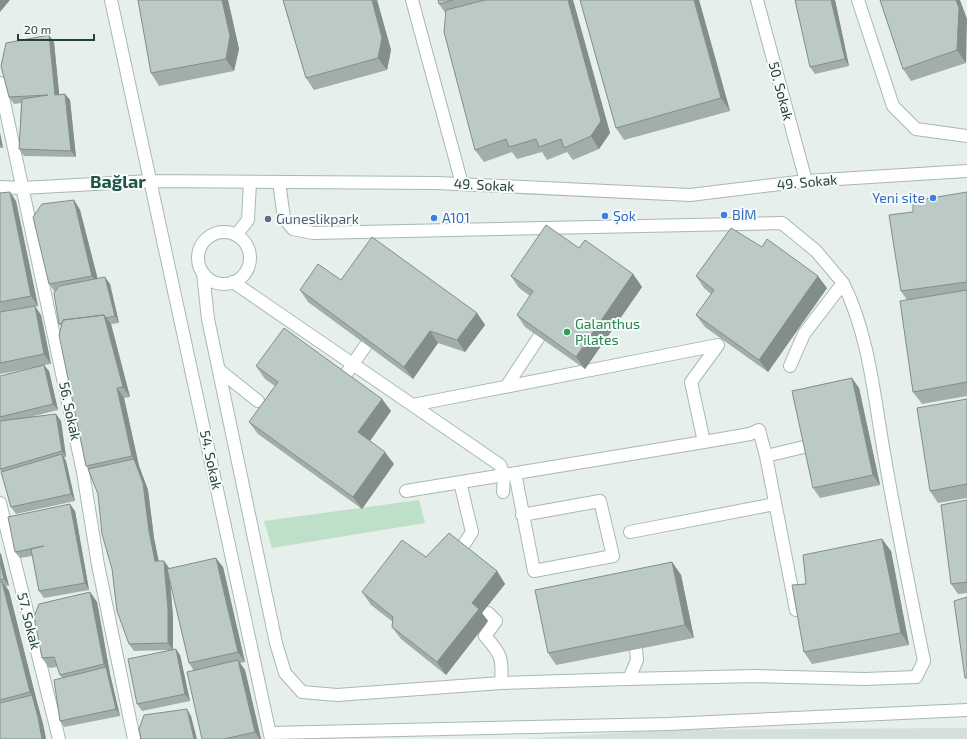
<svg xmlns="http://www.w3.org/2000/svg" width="967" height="739" font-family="'Exo 2',sans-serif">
<rect width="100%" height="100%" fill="#e6efeb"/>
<path fill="#d4dfda" d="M967,728V739H522L666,730Z"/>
<path fill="#bfe0c8" d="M419,500L425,523L272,548L264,521Z"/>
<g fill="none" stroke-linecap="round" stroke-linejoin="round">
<g stroke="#a8b8b2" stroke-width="14">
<path id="lane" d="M858,0L893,106L916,129L967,136
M279,182L284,218L293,229L313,233L782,223L816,251L843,283L804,334L790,366
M198 258a26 26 0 1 1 52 0a26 26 0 1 1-52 0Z
M236,235L248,220L250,182
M203,273L208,319L276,643L285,673L302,692L337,695L501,683L626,679L755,676L865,679L916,677L924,661C910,592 896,523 884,453C874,396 869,335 843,283
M219,370L258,401"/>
</g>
<g stroke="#a8b8b2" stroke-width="14">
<path id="street" d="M111,0L271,739
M412,0L462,184
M757,0L806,181
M0,83L83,472L98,565L134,739
M0,187L22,188L150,181L437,183L690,195L806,181L967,171
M233,282L500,465L504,475L704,442L691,382L718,345L413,405
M344,377L366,345
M506,387L539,337
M704,442L750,434L759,430L766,456L796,610L803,608
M766,456L808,446
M515,473L534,571L613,556L600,501L522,515
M460,482L472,532L461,549
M406,491L504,475L503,492
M0,503L59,739
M630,532L775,504
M484,618L488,613L496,621L485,636C501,654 503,658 501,683
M629,679L637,660L636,649
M270,733L668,724L967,710"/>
</g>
<use href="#lane" stroke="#fff" stroke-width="12"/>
<use href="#street" stroke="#fff" stroke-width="12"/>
</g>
<path fill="#a1aea9" d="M138,0H228L239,49L234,71L159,86L151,73Z
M283,0H377L391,50L387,70L314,90L306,78Z
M438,0H573L610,133L599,149L573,160L567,152L547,160L542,152L517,159L512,152L484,162L475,150L446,14L439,4Z
M699,0L730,111L624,140L616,128Z
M835,0L849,66L815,74L810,67Z
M960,0L966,63L911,81L903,69Z
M54,42L59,95L65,94L70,100L76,157L24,156L19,149L21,103L14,104L9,97Z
M0,133L3,148H0Z
M967,192V396L922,404L913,392L907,300L901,291L913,212Z
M0,193L16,201L38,306L35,307L41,315L51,364L44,365L49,371L58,410L30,417L56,414L61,421L66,457L64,458L66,461L75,501L16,514L11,507L1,472L0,470V376L32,368L0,374Z
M74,200L80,210L98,279L110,284L119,323L111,324L130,397L124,398L139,466L148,490L154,538L158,561H164L169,568L223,567L245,662L240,663L245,670L261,739H202L194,671L189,663L170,580L173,617V649L180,655L190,701L142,711L137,704L168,650L134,651L129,644L112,569L98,494L88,469L86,466L61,326L59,324L55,292L49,284Z
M579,248L633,274L642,287L585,369L525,327L517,315L530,296L519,288L511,276Z
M696,276L827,288L768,372L705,327L696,315L711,294L704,288Z
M341,280L477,313L485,325L465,352L438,343L413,379L308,302L300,290Z
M256,366L382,399L391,411L370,441L394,464L362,509L258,434L249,422L275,386L265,379Z
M859,388L880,485L820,498L813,488Z
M967,399V498L938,503L930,491Z
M967,500V593L958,594L951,584Z
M75,511L89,590L44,598L39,591L32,556L20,558L15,552Z
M882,539L891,551L909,645L812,664L804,652L806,584Z
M0,553L1,554L9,586H6L9,591L37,702L43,724L46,739H0Z
M426,557L497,571L505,584L482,613L488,621L446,675L401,639L392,627L393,622L371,605L362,592Z
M672,562L681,575L694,638L556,665L548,653Z
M90,592L97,602L110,674L120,716L64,727L60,721L62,678L60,675L57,667L49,668L42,658Z"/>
<path fill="#838d89" d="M0,0H10L0,12Z
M222,0H228L239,49L234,71L226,59Z
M372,0H377L391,50L387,70L378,58Z
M568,0H573L610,133L599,149L591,136Z
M694,0H699L730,111L721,98Z
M831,0H835L849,66L845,59Z
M956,0H960L967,19L966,63L957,50Z
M49,35L54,42L60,102L55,95Z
M65,94L70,100L76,157L71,151Z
M0,133L3,148L0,144Z
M10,192L16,201L38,306L31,296Z
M74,200L80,210L99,285L92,276Z
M633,274L642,287L585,369L576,357Z
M818,276L827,288L768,372L759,360Z
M105,277L110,284L119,323L115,316Z
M35,306L41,315L51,364L44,354Z
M477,313L485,325L465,352L457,340Z
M104,315L111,324L130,397L123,387Z
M430,331L438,343L413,379L404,367Z
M44,365L49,371L58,410L53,404Z
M852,378L859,388L880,485L873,475Z
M117,388L124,398L139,466L148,490L154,538L160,567L155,561L134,459L132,456Z
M382,399L391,411L367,445L358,432Z
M56,414L61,421L66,457L62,451Z
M385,452L394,464L362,509L353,497Z
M62,454L66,461L75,501L71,494Z
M70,504L75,511L89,590L85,583Z
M882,539L891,551L909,645L901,633Z
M0,553L1,554L9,586L4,579L0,561Z
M216,558L223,567L245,662L238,652Z
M164,561L169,568L173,617V650L168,643Z
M672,562L681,575L694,638L685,625Z
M497,571L505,584L482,613L488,621L446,675L437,662L472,603Z
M2,582L9,591L37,702L30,692Z
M90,592L97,602L110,674L104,664Z
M176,649L180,655L190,701L185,694Z
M238,660L245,670L261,739H260L255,732Z
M106,667L110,674L120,716L116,709Z
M32,695L37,702L43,724L46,739H42Z
M187,709L191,716L197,739H194Z"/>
<path fill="#bbcac4" stroke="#838d89" d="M138,0H222L230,36L226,59L151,73Z
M283,0H372L382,38L378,58L306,78Z
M438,0H453L439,4Z
M485,0H568L601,121L591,136L564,148L561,139L539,147L536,139L509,147L506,139L475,150L444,32L446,10Z
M580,0H694L721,98L616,128Z
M795,0H831L845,59L810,67Z
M880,0H956L959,8L957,50L903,69Z
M49,35L55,95L65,94L71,151L19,149L22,99L48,95L9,97L1,66L6,43Z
M10,192L31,296L0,302V193Z
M967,192V282L901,291L889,215L913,212V201Z
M74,200L92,276L49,284L33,217L42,204Z
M546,225L579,248L585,240L633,274L576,357L517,315L533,291L511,276Z
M731,228L762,247L767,239L818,276L759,360L696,315L714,290L696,276Z
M372,237L477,313L457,340L430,331L404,367L300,290L318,264L341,280Z
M105,277L115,316L106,318L104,315L63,320L62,323L59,324L54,293L59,286Z
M967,290V382L913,392L900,301Z
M35,306L44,354L0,363V312Z
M104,315L123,387L117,388L132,456L86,466L59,335L63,320Z
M284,328L382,399L358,432L385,452L353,497L249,422L278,382L256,366Z
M44,365L53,404L0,417V376Z
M852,378L873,475L813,488L792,391Z
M967,399V484L930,491L917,408Z
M56,414L62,451L1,469L0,468V421Z
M62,454L71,494L11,507L1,472Z
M134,459L143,483L149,531L155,561H164L168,610V643L129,644L117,611L112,569L102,534L98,494L88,469Z
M967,500V582L951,584L941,505Z
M70,504L85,583L39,591L31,549L44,546L15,552L8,517Z
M449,533L497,571L472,603L479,609L437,662L392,627L393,617L362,592L402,540L426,557Z
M882,539L901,633L804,652L792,585L806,584L803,555Z
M216,558L238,652L189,663L167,569Z
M0,561L4,579L0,580Z
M672,562L685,625L548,653L535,590Z
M0,582H2L30,692L0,700Z
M90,592L104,664L60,675L54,657L42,658L34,617L39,604Z
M967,597V678H965L954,601Z
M176,649L185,694L137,704L128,659Z
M238,660L255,732L224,739H202L187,672Z
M106,667L116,709L60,721L54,680Z
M32,695L38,717L42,739H0V703Z
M187,709L194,739H141L139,729L144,715Z"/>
<g fill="#3f7fe0" stroke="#f7fbf9" stroke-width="1.5">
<circle cx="933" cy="198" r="4"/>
<circle cx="724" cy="215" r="4"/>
<circle cx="605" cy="216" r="4"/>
<circle cx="434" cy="218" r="4"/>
</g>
<circle fill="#5c6f8a" stroke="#f7fbf9" stroke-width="1.5" cx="268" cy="219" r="4"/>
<circle fill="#2e9e5b" stroke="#f7fbf9" stroke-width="1.5" cx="567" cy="332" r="4"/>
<g text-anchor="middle" stroke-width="4" stroke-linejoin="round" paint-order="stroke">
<g font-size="14" fill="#24423a" stroke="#f7fbf9">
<text transform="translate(781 91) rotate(75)" y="5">50. Sokak</text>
<text transform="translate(807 182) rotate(-5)" y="5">49. Sokak</text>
<text transform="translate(484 185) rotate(3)" y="5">49. Sokak</text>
<text transform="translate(70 411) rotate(78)" y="5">56. Sokak</text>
<text transform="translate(211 460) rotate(78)" y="5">54. Sokak</text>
<text transform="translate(29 621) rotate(76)" y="5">57. Sokak</text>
</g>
<g font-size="14" fill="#366cbe" stroke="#f7fbf9" text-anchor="start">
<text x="925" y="203" text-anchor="end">Yeni site</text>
<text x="732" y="220">BİM</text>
<text x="613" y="221">Şok</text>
<text x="442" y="223">A101</text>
</g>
<g font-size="14" fill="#4e5e75" stroke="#f7fbf9" text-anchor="start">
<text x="276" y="224">Guneslikpark</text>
</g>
<g font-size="14" fill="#27864d" stroke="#f7fbf9" text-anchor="start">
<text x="575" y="329">Galanthus<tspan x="575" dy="16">Pilates</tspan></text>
</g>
<g font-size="18" font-weight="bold" fill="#1f5548" stroke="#f7fbf9">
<text x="118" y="188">Bağlar</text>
</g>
</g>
<path d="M18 34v6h76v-6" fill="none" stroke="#24423a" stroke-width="2"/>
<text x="24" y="34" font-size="12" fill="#24423a" stroke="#f7fbf9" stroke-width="3" paint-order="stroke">20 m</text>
</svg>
